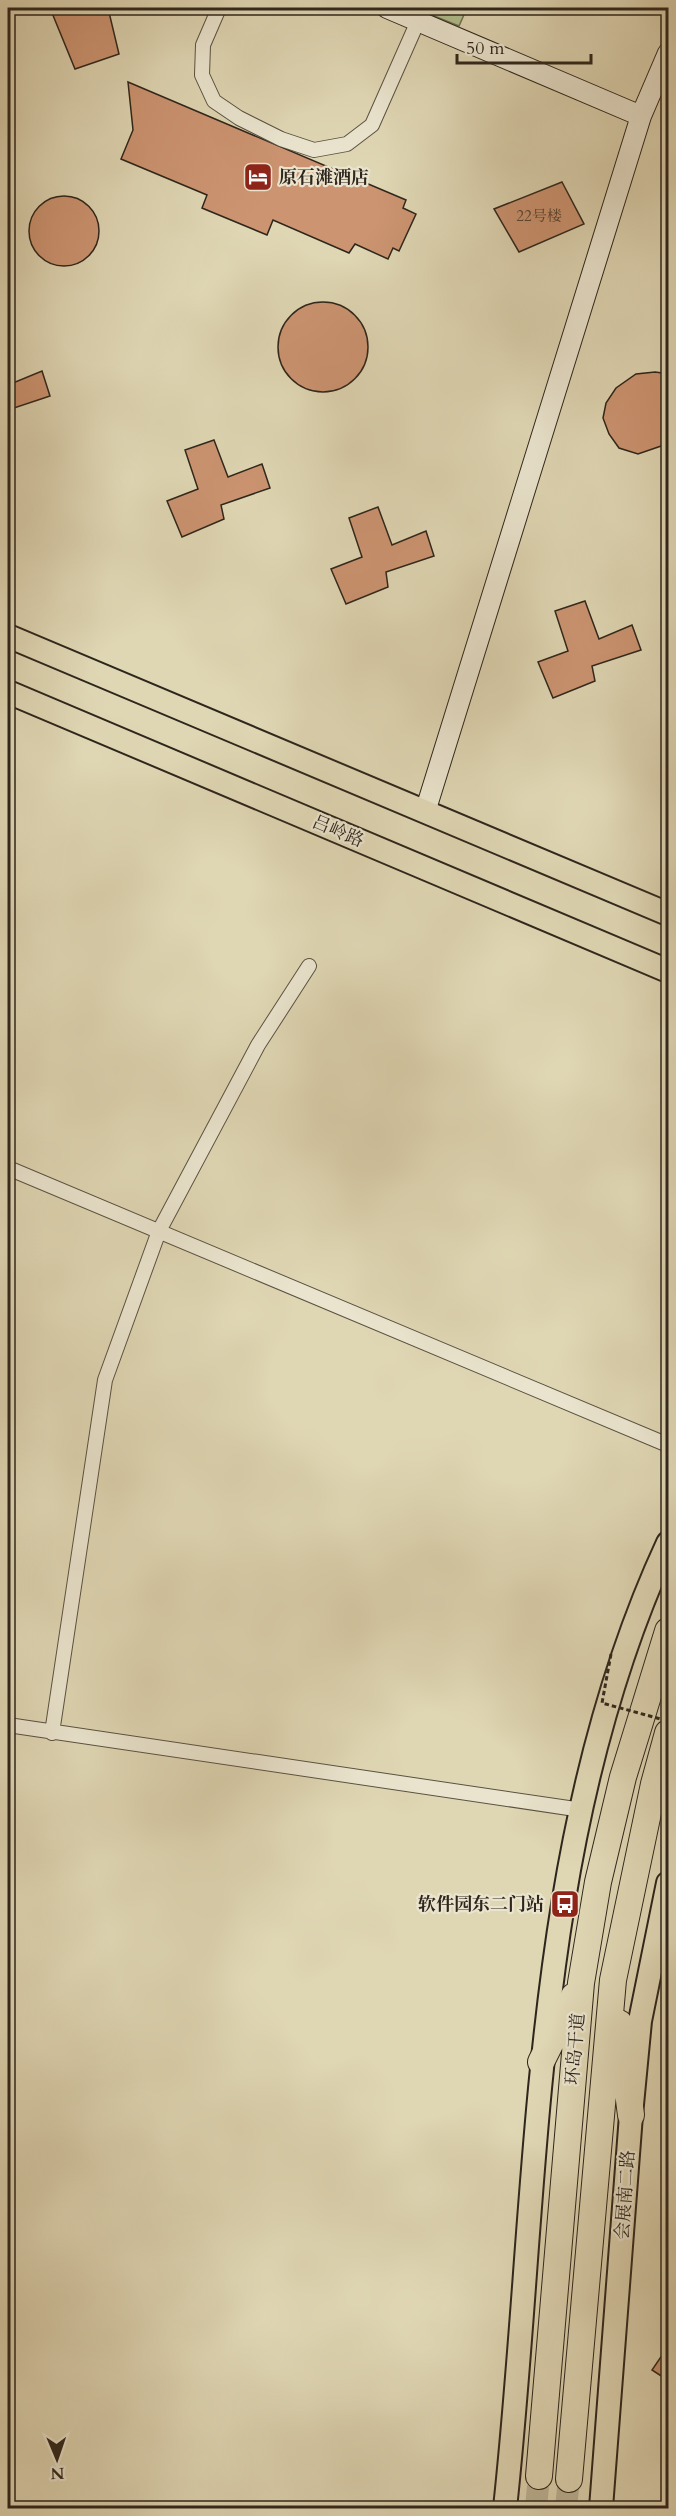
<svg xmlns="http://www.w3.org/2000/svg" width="676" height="2516" font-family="Cardo,'Noto Serif SC',serif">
<rect width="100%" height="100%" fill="#dfd6b3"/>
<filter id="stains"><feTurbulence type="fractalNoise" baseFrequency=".00333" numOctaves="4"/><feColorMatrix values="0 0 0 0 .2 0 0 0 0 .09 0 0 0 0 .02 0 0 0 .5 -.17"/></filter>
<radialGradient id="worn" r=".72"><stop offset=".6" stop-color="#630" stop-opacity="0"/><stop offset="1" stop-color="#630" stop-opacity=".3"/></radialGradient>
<path fill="#b1be8c" stroke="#707254" stroke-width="1.5" d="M414,8H467L459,26Z"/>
<path fill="#cc9471" stroke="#2e261c" stroke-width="1.5" d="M50,8H108L119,54L75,69Z
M128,82L406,200L403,208L416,214L399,251L393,248L388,259L355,244L349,253L273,220L267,235L202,208L207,195L121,159L133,130Z
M562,182L584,224L519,252L494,209Z
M29 231a35 35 0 1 1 70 0a35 35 0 1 1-70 0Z
M278 347a45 45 0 1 1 90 0a45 45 0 1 1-90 0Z
M42,371L50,396L8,410V385Z
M655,372L669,374V441L664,445L638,454L619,448L609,434L603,418L606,403L616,388L636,374Z
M214,440L228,477L262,464L270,488L221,505L224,519L182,537L167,501L198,489L185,450Z
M378,507L392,545L426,531L434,556L386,572L388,587L346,604L331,569L362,557L349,518Z
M585,601L599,639L632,625L641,650L592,666L595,681L553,698L538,662L568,651L555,611Z
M669,2345V2381L652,2370Z"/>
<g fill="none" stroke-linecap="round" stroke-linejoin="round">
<path stroke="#bcb395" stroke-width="22" stroke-dasharray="22 11" stroke-linecap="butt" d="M536,2508L539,2476
M566,2508L569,2479"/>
<g stroke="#5a5242" stroke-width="16">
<path id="street" d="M219,8L203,45L202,75L214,101L239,118L281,139L314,150L347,144L372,125L418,21
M8,1168L668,1445
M8,1725L582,1810
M52,1733L105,1380L159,1231L258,1045L309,966"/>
</g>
<g stroke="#2e261c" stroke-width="22">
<path id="secondary" d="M387,8L641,116
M425,812L641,116L668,53"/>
</g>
<g stroke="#2e261c" stroke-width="26">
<path id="primary" d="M8,636L668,914
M8,692L668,971
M505,2508C540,2187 529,1842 668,1543
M601,2508L631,2115L640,2021L668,1883"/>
</g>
<g stroke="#2e261c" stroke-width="28">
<path id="highway" d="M619,2023L631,2115
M541,2062L574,1996
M539,2476L581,1983L598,1882L623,1777L668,1631
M569,2479L613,1980L654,1784L668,1733"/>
</g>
<use href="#street" stroke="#eae4ce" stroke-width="14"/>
<use href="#secondary" stroke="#eae4ce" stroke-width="20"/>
<use href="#primary" stroke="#dfd6b3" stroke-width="22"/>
<use href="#highway" stroke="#dfd6b3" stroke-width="26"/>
<path stroke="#2e261c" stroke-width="3" stroke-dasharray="4.5 3" stroke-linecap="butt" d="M611,1654L602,1703L668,1721"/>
</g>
<defs>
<g id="hotel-square" transform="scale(1.5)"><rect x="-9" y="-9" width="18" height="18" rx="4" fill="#8f2418" stroke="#eae4ce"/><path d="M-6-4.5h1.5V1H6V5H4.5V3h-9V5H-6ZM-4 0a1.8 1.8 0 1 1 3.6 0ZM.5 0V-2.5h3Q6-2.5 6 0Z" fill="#fff"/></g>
<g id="bus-square" transform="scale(1.5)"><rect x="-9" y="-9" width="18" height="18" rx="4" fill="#8f2418" stroke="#eae4ce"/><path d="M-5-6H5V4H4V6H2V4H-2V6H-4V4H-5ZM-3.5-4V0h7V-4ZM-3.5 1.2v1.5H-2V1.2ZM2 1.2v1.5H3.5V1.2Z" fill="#fff"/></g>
</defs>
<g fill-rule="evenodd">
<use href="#hotel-square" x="258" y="177"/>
<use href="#bus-square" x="565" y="1904"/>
</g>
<g text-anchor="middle" stroke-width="4.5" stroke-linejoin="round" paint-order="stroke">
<g font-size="15" fill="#564231">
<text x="539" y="221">22号楼</text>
</g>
<g font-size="18" font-weight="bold" fill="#2e261c" stroke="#eae4ce" text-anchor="start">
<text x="279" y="183">原石滩酒店</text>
<text x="544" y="1910" text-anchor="end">软件园东二门站</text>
</g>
<g font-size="18" fill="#2e261c" stroke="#eae4ce">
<text transform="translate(338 831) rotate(23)" y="6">吕岭路</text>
<text transform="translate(575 2049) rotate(-85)" y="6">环岛干道</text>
<text transform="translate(625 2195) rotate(-86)" y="6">会展南二路</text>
</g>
</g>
<rect width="676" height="2516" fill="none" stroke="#dfd6b3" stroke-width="30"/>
<rect x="9" y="9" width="658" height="2498" fill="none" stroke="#2e261c" stroke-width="3"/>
<rect x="15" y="15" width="646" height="2486" fill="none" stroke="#2e261c" stroke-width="1.5"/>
<g transform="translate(57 2459) rotate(178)" stroke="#eae4ce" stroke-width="4.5" paint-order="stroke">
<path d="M0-4.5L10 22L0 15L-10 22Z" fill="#2e261c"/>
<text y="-9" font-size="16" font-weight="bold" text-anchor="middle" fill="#2e261c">N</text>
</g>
<path d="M457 54v9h134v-9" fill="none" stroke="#2e261c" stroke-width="3"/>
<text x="466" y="54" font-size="18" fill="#2e261c" stroke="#eae4ce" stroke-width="4.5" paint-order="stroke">50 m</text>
<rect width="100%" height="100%" filter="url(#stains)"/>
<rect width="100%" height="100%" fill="url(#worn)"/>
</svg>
